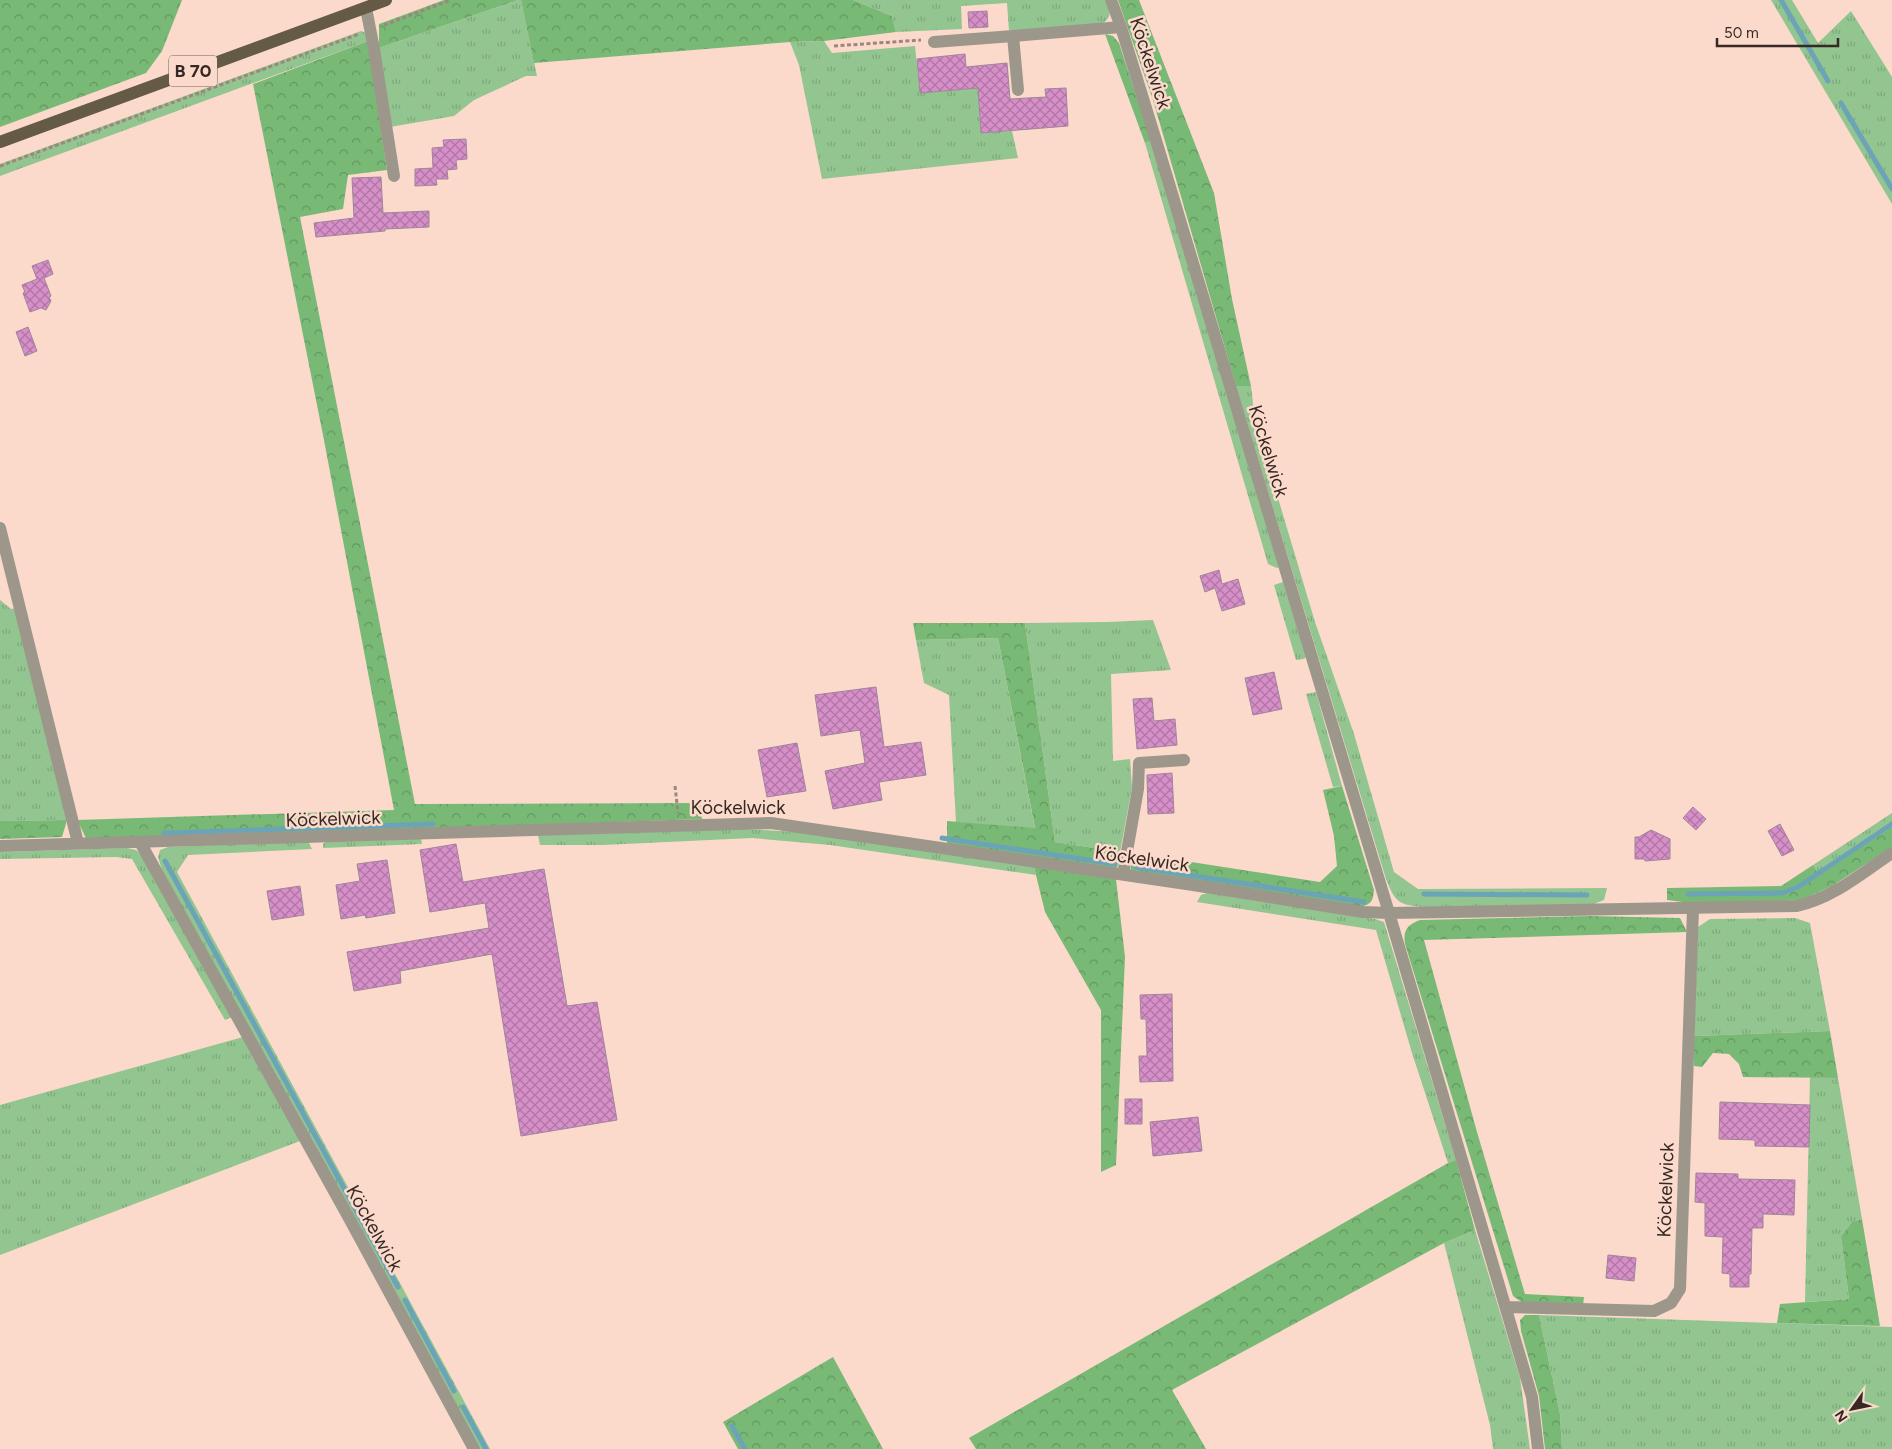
<svg xmlns="http://www.w3.org/2000/svg" width="1892" height="1449" font-family="Figtree,sans-serif">
<defs>
<pattern id="grass-tufts" width="24" height="20" patternUnits="userSpaceOnUse" patternTransform="scale(1.25)"><rect width="24" height="20" fill="#92c58f"/><path d="M3 7l-1-3M5 7V3M7 7l1-3M15 17l-1-3M17 17v-4M19 17l1-3" fill="none" stroke="#7ea97b"/></pattern>
<pattern id="forest-crowns" width="20" height="18" patternUnits="userSpaceOnUse" patternTransform="scale(1.25)"><rect width="20" height="18" fill="#79b976"/><path d="M2 6a3 3 0 1 1 6 0M12 15a3 3 0 1 1 6 0" fill="none" stroke="#649661"/></pattern>
<pattern id="building-cross-hatch" width="8" height="8" patternUnits="userSpaceOnUse" patternTransform="scale(1.25)"><rect width="8" height="8" fill="#d78fc9"/><path d="M0 0l8 8M0 8l8-8" fill="none" stroke="#af75a3"/></pattern>
</defs>
<rect width="100%" height="100%" fill="#fbdacc"/>
<path fill="url(#grass-tufts)" d="M518,0H521L537,76H526L474,100L454,116L390,127L379,48Z
M853,0H1105C1110,12 1113,16 1102,24L1009,31L1007,3L961,6L962,29L896,32L892,16Z
M1771,0H1792L1818,43L1851,11L1892,77V204Z
M361,31L366,33L368,41L0,176V164Z
M824,41L832,53L915,46L920,93L978,88L981,133L1012,131L1018,158L822,179L799,65L790,42Z
M1151,141L1279,567L1277,568L1268,564L1145,143Z
M1236,386H1251L1255,421L1315,622L1354,734L1394,872L1418,889L1607,888L1604,900L1591,905L1426,907C1399,905 1396,904 1386,879Z
M1283,582L1306,657L1304,659L1296,660L1274,585Z
M0,600L11,609L16,608L67,820L0,821Z
M1153,620L1171,670L1111,674L1113,761L1130,759L1132,788L1120,852L1055,842L1025,623L1107,622Z
M998,638L1035,829L956,822L949,695L924,683L916,640Z
M1316,692L1342,786L1333,787L1306,694Z
M1892,813V827L1819,876L1813,865Z
M746,829L817,833L1034,867L1036,875L830,845L752,838L603,845H540L538,835Z
M421,838L422,844L323,848V844L327,841Z
M308,841L312,849L188,855L177,872L490,1449H479L162,870L158,857L160,850L168,847Z
M127,848L136,850L142,855L232,1017L225,1020L132,859L116,857L0,859V852Z
M1207,893L1375,919L1384,922L1456,1160L1448,1163L1412,1053L1376,930L1197,902L1201,895Z
M1795,918L1810,923L1830,1031L1694,1036L1698,927L1710,919Z
M243,1037L300,1141L0,1255V1105Z
M1810,1077L1838,1078L1862,1219L1852,1222L1841,1236L1849,1299L1805,1302Z
M1475,1230L1520,1378L1530,1449H1493L1490,1425L1444,1243Z
M1539,1315L1892,1327V1449H1562L1560,1414Z"/>
<path fill="url(#forest-crowns)" d="M0,0H182L162,51L146,73L0,127Z
M444,0H518L379,48V24Z
M521,0H853L892,16L896,32L824,41L790,42L534,63Z
M1118,0H1139L1214,193L1232,299L1251,386H1236L1153,100Z
M1105,34L1113,36L1119,43L1151,141L1145,143Z
M368,41L387,170L348,175L343,209L300,217L415,804L700,803L702,819L419,829L86,838L77,820L394,810L323,435L253,84Z
M913,623H1025L1055,842L1120,852L1117,869L947,844V821L1035,828L998,638L916,640Z
M1342,786L1374,890C1373,900 1372,904 1361,907L1130,872L1133,853L1320,882L1337,866L1334,836L1323,790Z
M67,820L62,837L0,839V821Z
M1892,827V847L1832,886L1801,900L1698,904L1667,900V888L1781,886L1813,865L1819,875Z
M1034,867L1116,879L1125,957L1116,1165L1101,1172V1010L1045,912Z
M1589,916L1680,918L1687,932L1424,940L1477,1132L1525,1294L1584,1297L1583,1306L1523,1303L1513,1296L1405,944C1403,930 1407,925 1420,920Z
M1830,1031L1838,1078L1743,1077L1739,1064L1729,1054L1713,1053L1702,1067L1694,1066V1036Z
M1456,1160L1475,1230L1444,1243L1172,1390L1206,1449H976L969,1438L1448,1163Z
M1862,1219L1880,1326L1777,1323L1780,1304L1849,1299L1841,1236L1852,1222Z
M1525,1315H1539L1560,1414L1562,1449H1545L1539,1396L1521,1331L1520,1320Z
M833,1357L883,1449H738L723,1422Z"/>
<g fill="none" stroke-linecap="round" stroke-linejoin="round">
<path stroke="#6ca4b7" stroke-width="5" d="M1781,0L1828,81
M1841,103L1892,189
M164,833L433,824
M942,838L1115,864
M165,861L398,1287
M1136,867L1364,902
M1424,894L1587,895
M1688,894L1782,893L1798,887L1892,824
M405,1300L454,1391
M463,1407L486,1449
M732,1426L745,1449"/>
</g>
<path fill="url(#building-cross-hatch)" stroke="#9f8599" d="M987,11L988,27L969,28L968,12Z
M965,54L966,67L1007,63L1010,99L1046,97L1045,89L1066,88L1068,126L981,133L978,88L920,93L917,59Z
M466,139L467,159L456,160L457,169L447,170L448,179H436L437,185L415,186V169L433,168L432,148L444,147L443,140Z
M381,177L383,213L429,211V227L385,229V231L316,237L314,223L354,218L352,178Z
M48,260L53,274L44,278L51,296L49,297L51,301L46,310L41,308L30,312L23,293L25,292L22,285L37,279L32,266Z
M28,327L37,351L25,356L16,332Z
M1219,570L1222,584L1238,579L1245,604L1222,611L1215,588L1205,592L1200,576Z
M1274,672L1282,709L1253,715L1245,678Z
M876,687L884,747L921,742L926,775L879,782L882,800L833,809L825,771L865,763L860,730L821,736L815,695Z
M1152,698L1154,721L1175,719L1177,745L1137,749L1133,699Z
M797,743L806,791L767,797L758,750Z
M1172,773L1174,813L1148,814L1147,775Z
M1693,807L1706,819L1696,830L1683,818Z
M1780,824L1794,850L1782,856L1768,831Z
M1651,830L1670,839V859L1645,861V859H1635V837H1639Z
M456,844L463,882L544,869L567,1006L597,1002L617,1120L521,1136L492,954L400,971L401,983L354,991L347,952L489,928L485,903L430,912L420,850Z
M387,860L395,913L366,918L365,915L341,919L336,885L360,881L357,864Z
M300,886L304,915L272,920L267,891Z
M1172,994L1173,1081L1140,1082L1139,1056H1147L1146,1019H1141L1140,995Z
M1125,1099H1142V1124H1125Z
M1720,1102L1810,1105L1809,1147L1755,1146V1140L1719,1139Z
M1198,1117L1202,1151L1153,1156L1150,1122Z
M1696,1173L1738,1174V1179L1795,1180L1794,1215L1763,1214V1228H1752L1751,1274H1749V1287H1730V1274L1722,1273L1723,1237L1705,1236V1203L1695,1202Z
M1608,1255L1636,1258L1634,1281L1606,1278Z"/>
<g fill="none" stroke-linecap="round" stroke-linejoin="round">
<path stroke="#9d867c" stroke-width="3" stroke-dasharray="4 2.5" stroke-linecap="butt" d="M384,25L451,0
M834,46L921,40
M0,166L359,34
M675,786L678,813"/>
<path stroke="#9d978b" stroke-width="12" d="M366,8L374,49L394,176
M934,42L1013,36
M1018,90L1013,36L1121,27
M0,528L78,843
M140,842L349,1218L474,1449
M0,846L771,823L1193,885L1363,912L1389,913L1158,147L1121,27L1111,0
M1123,874L1138,789L1139,763L1184,760
M1506,1307L1654,1311L1671,1303L1680,1289L1693,909
M1538,1449L1532,1397L1389,913L1797,906C1833,898 1862,873 1892,853"/>
<path stroke="#655a45" stroke-width="12" d="M0,142L386,0"/>
</g>
<g text-anchor="middle" stroke-width="5" stroke-linejoin="round" paint-order="stroke">
<rect fill="#fbdacc" stroke="#715e56" stroke-width="1" x="169" y="55.5" width="48" height="31" rx="4"/>
<g font-size="18" font-weight="bold" fill="#362924">
<text x="193" y="77">B 70</text>
</g>
<g font-size="19" fill="#362924" stroke="#fbdacc">
<text transform="translate(1151 63) rotate(72)" y="7">Köckelwick</text>
<text transform="translate(1269 451) rotate(73)" y="7">Köckelwick</text>
<text x="738" y="814">Köckelwick</text>
<text transform="translate(333 818) rotate(-2)" y="7">Köckelwick</text>
<text transform="translate(1142 858) rotate(8)" y="7">Köckelwick</text>
<text transform="translate(1665 1190) rotate(-88)" y="7">Köckelwick</text>
<text transform="translate(375 1228) rotate(61)" y="7">Köckelwick</text>
</g>
</g>
<g transform="translate(1852 1409) rotate(237)" stroke="#fbdacc" stroke-width="4" paint-order="stroke">
<path d="M0-4L9 19L0 12L-9 19Z" fill="#362924"/>
<text y="-8" font-size="14" font-weight="bold" text-anchor="middle" fill="#362924">N</text>
</g>
<path d="M1717 38v8h121v-8" fill="none" stroke="#362924" stroke-width="2.5"/>
<text x="1724" y="38" font-size="15" fill="#362924" stroke="#fbdacc" stroke-width="4" paint-order="stroke">50 m</text>
</svg>
